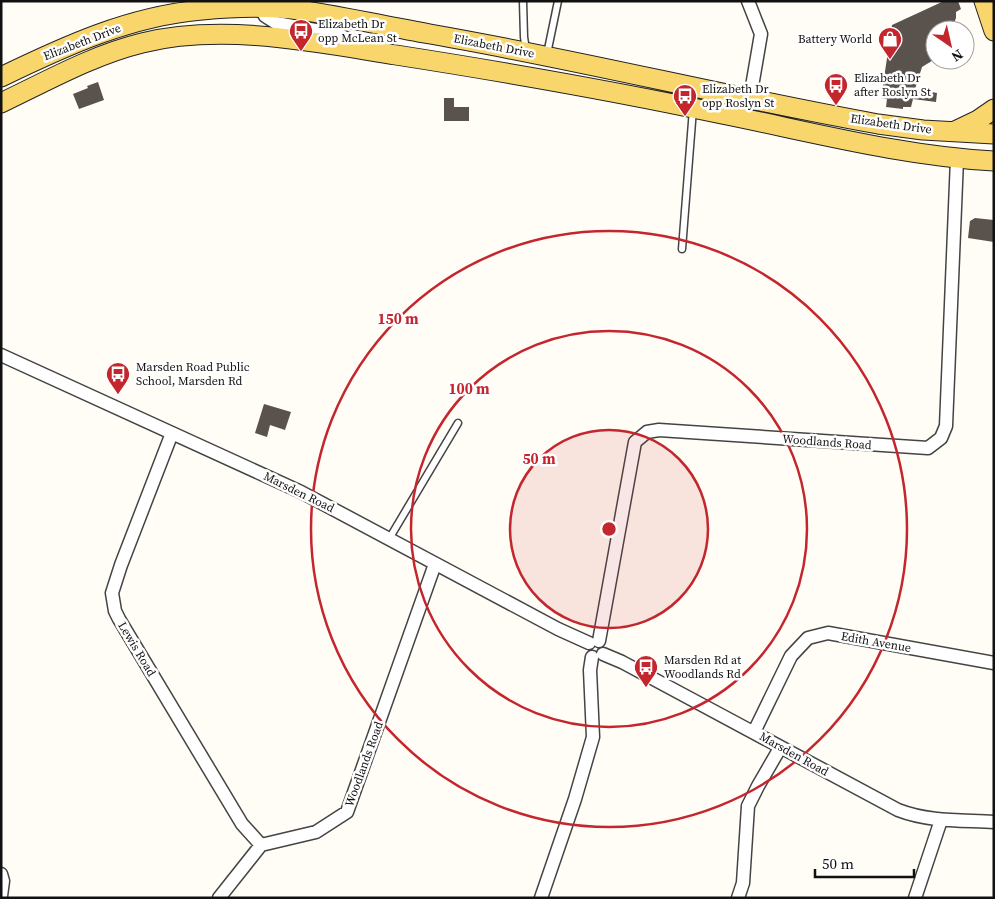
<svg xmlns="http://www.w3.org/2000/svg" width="995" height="899" font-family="'Source Serif 4',serif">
<rect width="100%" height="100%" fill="#fffdf5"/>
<path fill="#5a524d" d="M944,1H958L961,9L956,12V18L954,23L947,30H935V59L922,67L915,89L937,93L936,102L913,99L911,107H903V109L886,107L887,99L881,98L892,25Z
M98,82L104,100L79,109L73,94L88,88L87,86Z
M444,98H454V107H469V121H444Z
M975,218L994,220V242L968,238L970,221Z
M264,404L291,412L285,430L270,425L267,437L255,433Z"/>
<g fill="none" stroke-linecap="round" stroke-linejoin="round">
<g stroke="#444" stroke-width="9">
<path id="lane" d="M523,1L524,37L526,50
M547,54L558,1
M682,249L693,109
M389,539L458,423"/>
</g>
<g stroke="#444" stroke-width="15">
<path id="street" d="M748,1L761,34L750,98
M258,3L265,16L276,23L338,34L360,45
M1,355L301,492L558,629L589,643
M172,433L121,565L112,593L115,611L119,619L242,824L261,845
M599,641L635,442L647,432L659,430L928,448L941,438L946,426L957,159
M603,654L622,662L898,810C929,822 961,820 994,822
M754,732L791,656L808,638L828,633L994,663
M1,874L3,881L1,896
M219,898L261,845L316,832L347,812L435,564
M541,898L575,799L593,737L590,670L592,657
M738,898L743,883L748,806L758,786L780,748
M915,898L941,820"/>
</g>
<g stroke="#222" stroke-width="21">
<path id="primary" d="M984,1L994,31
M1,77C65,46 130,16 202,10C231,7 262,6 292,9C338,15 384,26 430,34C580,60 728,97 878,124L923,130L994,134
M1,103C47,81 93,55 142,43C222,23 315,42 396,55C505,72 614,91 722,114C812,132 902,156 994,161
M955,131L978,120L994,109"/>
</g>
<use href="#lane" stroke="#fff" stroke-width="6"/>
<use href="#street" stroke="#fff" stroke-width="12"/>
<use href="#primary" stroke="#f9d66b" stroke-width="19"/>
</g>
<circle cx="609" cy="529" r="99" fill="#c4262e" fill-opacity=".12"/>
<g fill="none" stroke="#c4262e" stroke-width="2.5">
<circle cx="609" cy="529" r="99"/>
<circle cx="609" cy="529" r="198"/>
<circle cx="609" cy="529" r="298"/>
</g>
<defs>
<g id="bus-pin" transform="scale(1.25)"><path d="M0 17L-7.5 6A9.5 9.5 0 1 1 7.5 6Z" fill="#c4262e" stroke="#fff"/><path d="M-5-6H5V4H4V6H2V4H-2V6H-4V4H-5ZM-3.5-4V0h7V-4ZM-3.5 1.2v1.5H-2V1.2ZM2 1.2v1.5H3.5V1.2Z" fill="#fff"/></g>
<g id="shop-pin" transform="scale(1.25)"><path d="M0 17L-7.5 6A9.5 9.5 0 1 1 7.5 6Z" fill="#c4262e" stroke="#fff"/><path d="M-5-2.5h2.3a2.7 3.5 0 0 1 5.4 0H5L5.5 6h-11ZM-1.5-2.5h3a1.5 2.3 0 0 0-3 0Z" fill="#fff"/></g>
</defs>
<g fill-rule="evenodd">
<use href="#bus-pin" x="301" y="31"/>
<use href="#shop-pin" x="890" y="39"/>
<use href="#bus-pin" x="836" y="85"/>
<use href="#bus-pin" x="685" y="96"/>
<use href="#bus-pin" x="118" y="374"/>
<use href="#bus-pin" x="646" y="667"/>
</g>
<g text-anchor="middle" stroke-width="5" stroke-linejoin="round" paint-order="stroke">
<g font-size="12" fill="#111" stroke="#fff" text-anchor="start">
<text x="318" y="28">Elizabeth Dr<tspan x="318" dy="14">opp McLean St</tspan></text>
<text x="872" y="43" text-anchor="end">Battery World</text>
<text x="854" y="82">Elizabeth Dr<tspan x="854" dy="14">after Roslyn St</tspan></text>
<text x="702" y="93">Elizabeth Dr<tspan x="702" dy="14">opp Roslyn St</tspan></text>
<text x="136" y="371">Marsden Road Public<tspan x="136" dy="14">School, Marsden Rd</tspan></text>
<text x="664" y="664">Marsden Rd at<tspan x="664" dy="14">Woodlands Rd</tspan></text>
</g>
<g font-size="12" fill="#111" stroke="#fff">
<text transform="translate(82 42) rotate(-21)" y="4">Elizabeth Drive</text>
<text transform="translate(494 46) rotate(11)" y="4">Elizabeth Drive</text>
<text transform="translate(891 124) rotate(8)" y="4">Elizabeth Drive</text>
<text transform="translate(827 442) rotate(4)" y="4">Woodlands Road</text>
<text transform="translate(299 492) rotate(26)" y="4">Marsden Road</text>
<text transform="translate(876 642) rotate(10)" y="4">Edith Avenue</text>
<text transform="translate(137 649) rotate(59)" y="4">Lewis Road</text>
<text transform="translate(794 754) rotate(29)" y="4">Marsden Road</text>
<text transform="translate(364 764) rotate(-70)" y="4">Woodlands Road</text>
</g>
</g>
<circle cx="609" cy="529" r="8" fill="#c4262e" stroke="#fff" stroke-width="2.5"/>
<g font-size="15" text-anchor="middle" font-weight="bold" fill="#c4262e" stroke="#fff" stroke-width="5" stroke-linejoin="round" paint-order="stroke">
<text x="398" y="324">150 m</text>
<text x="469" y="394">100 m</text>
<text x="539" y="464">50 m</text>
</g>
<rect width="995" height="899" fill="none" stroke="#111111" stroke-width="5"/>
<g transform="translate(950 45) rotate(146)"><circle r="24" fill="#ffffff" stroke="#a0a0a0"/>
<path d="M0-4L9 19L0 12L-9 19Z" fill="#c4262e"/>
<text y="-8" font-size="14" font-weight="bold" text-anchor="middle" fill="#111111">N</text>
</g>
<path d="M815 869v8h99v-8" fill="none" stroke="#111111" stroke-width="2.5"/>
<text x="822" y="869" font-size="15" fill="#111111" stroke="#ffffff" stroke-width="4" paint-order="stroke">50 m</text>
</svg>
